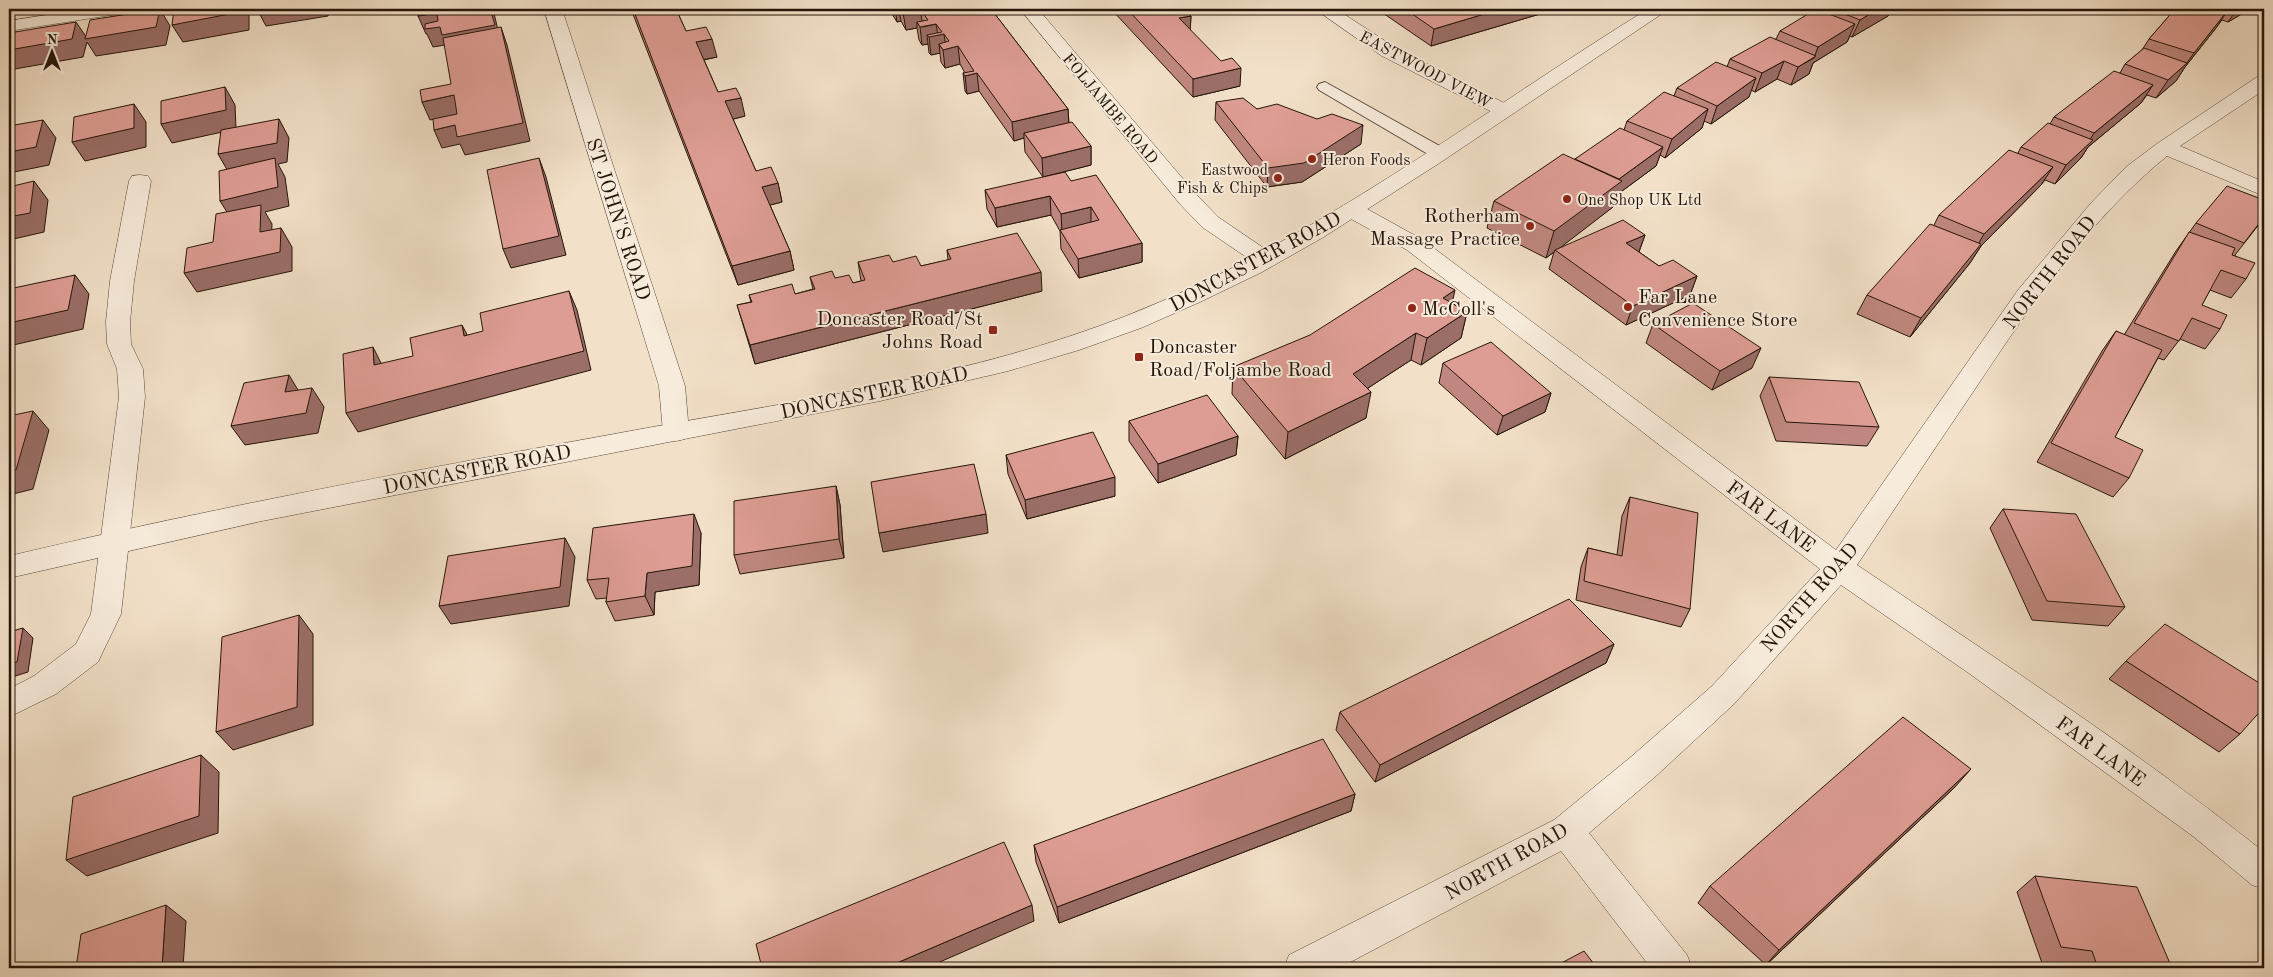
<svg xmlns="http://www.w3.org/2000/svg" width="2273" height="977" font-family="'Old Standard TT',serif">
<rect width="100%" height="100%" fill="#f2e0c8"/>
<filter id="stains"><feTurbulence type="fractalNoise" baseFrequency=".004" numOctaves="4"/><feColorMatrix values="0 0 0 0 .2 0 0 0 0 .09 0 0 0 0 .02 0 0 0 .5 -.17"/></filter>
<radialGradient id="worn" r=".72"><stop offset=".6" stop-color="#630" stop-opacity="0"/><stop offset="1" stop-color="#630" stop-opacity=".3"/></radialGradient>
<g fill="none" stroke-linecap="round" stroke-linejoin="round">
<g stroke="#584839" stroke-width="2">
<path id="service" d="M1325,82L1445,149L1448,153L1445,157H1433L1319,90L1317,87L1319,84Z"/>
</g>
<g stroke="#584839" stroke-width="1">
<path id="minor" d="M85,9H127L124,13L118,14L9,31V21Z
M544,9H562L685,386L689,432L685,439L676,441L667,439L663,432L659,386Z
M1020,9H1038L1196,194L1218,217L1274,255L1277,260L1274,265L1266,267L1258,265L1202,227L1180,204Z
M1315,9H1336L1396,48L1510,106L1513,110L1510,114L1503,116L1496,114L1382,56Z
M2264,75V90L2180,146L2264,182V196L2167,156C2090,219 2032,303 1977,386C1937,445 1897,505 1857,565C1994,657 2135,749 2264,852V889L2252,885L2194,837L1970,674L1841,585L1734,704L1656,776L1589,833L1687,955L1692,968H1651L1561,851L1339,968H1284L1289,955L1554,820L1632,756L1712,686L1820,569L1407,250L1344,215L1341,210L1344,205L1352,203L1360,205L1423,240L1836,550L2018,290L2091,203L2126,167L2158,143L2257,77Z
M140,175L148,176L151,181L134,281L130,322L131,344L143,369L145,397L121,614L98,662L56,694L9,717V689L34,676L76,644L91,614L119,397L117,369L107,344L106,322L110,281L129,181L132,176Z"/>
</g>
<g stroke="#584839" stroke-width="1">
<path id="tertiary" d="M1648,9H1669L1438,164L1322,238L1262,272L1200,302L1141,328L1079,350L1008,371L880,401L262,521L9,578V556C220,506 433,467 647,428C807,399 973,376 1126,316C1315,242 1476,115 1648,9Z"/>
</g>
<use href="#service" fill="#f7ebdb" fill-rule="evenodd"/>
<use href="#minor" fill="#f7ebdb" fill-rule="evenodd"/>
<use href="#tertiary" fill="#f7ebdb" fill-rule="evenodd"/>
</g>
<path fill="#bf877f" stroke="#251509" d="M631,9H676L686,31L717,57L704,60L718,92L745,116L733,119L756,171L778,183L782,202L770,205L790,251L794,270L738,285Z
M889,9H991L1068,109L1069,123L1091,146V165L1043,177L1025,152L1024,138L1014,141L979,91L967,94L965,91L963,73H965L960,64L945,68L941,62L940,53L931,55L929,53L928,44L922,45L919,40L917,28L906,30L901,21L897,22Z
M1111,9H1184L1191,16L1190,30L1240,86L1193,97Z
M1377,9H1557L1431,46Z
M1822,9H1891L1888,16L1852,37L1850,36L1847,42L1813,63L1809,74L1791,85L1777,79L1755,92L1751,90L1749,97L1711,124L1704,121L1702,128L1665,158L1660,155L1656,166L1618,194L1613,207L1559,248L1645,235L1639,252L1659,266L1697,276L1690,295L1626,325L1549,269L1554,252L1546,258L1487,228L1494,201L1575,159L1624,130L1627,121L1674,96L1677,88L1727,67L1730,59L1776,39L1780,31L1821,11Z
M1894,9H1907L1901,12Z
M2175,9H2250L2228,22L2222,20L2216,28L2185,67L2176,81L2156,98L2147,95L2141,103L2088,147L2081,158L2055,184L2045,180L2041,185L1981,246L1970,263L1910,337L1857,314L1867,295L1934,225L1939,215L2018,153L2021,147L2050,124L2054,117L2120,73L2125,64L2142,50L2149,39Z
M1216,102L1257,109L1361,144L1302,182L1267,187L1215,120Z
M2264,158V164L2261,163Z
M1071,181L1142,243V262L1079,278L1061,249L1060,231L1051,215L997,227L987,209L985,190Z
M2264,218L2235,255L2246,279L2231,298L2210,290L2202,305L2220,329L2205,349L2180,339L2164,360L2158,358L2115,437L2129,478L2113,497L2037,462L2102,351L2116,331L2124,335L2176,251L2196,223Z
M947,250L1042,291L755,364L737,305L751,302L749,295L795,294L813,289L810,277L835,278L853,283L861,281L858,262H893L921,266L948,260Z
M1452,303L1467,312L1461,338L1421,365L1411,360L1368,388L1366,418L1285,459L1232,394L1233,367Z
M1653,324L1752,368L1712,390L1646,343Z
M1443,363L1551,393L1545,412L1497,435L1439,383Z
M1769,377L1879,427L1867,446L1776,441L1760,396Z
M1129,421L1238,436L1236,455L1158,483L1129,441Z
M1006,455L1115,496L1027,519L1008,474Z
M836,486L840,505L844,558L740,574L734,555Z
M1630,497L1690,609L1681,627L1576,600L1581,567L1588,548L1617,555L1622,516Z
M2003,509L2125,607L2108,626L2032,620L1990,528Z
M701,533L699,585L655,592L654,615L615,621L606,602L607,598L596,599L587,580Z
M1614,644L1606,663L1375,782L1336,730L1340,712Z
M2126,661L2240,734L2219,752L2109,679Z
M1955,787L1766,965L1698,903L1710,886Z
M1355,794L1351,811L1059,923L1036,862L1034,845Z
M2035,876L2172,968H2072V966L2042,963L2017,892Z"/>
<path fill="#9b6e68" stroke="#251509" d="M160,9L170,26L166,45L96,56L87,42L83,57L9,70V50L76,22L87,38Z
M240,9H247L249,13V30L183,42L172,25Z
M257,9H329L328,16L266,26Z
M414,9H437L416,13Z
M493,9L501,43L445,45L433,47L427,34H426L418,16L437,13Z
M895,9H899L901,21L897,22Z
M920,9L923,27L936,24L938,35L944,34L946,49L958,46L960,64L945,68L943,50L939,44L940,53L931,55L929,37L927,35L928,44L922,45L920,27L917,22V28L906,30L903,13Z
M1501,9H1557L1431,46L1434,29Z
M1878,9H1891L1888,16L1852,37L1860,20Z
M2237,9H2250L2228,22Z
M2228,10L2216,28L2185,67L2176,81L2156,98L2168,80L2186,64L2194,53Z
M1191,16L1190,34L1179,18Z
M1855,24L1847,42L1813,63L1809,74L1791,85L1798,67L1814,58L1818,47Z
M501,27L507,45L530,141L465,155L460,144L442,148L434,130L455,125Z
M712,39L717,57L701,60L696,42Z
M1784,61L1777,79L1755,92L1762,73Z
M1241,68L1240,86L1193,97V79Z
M977,73L979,91L967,94L965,76Z
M1756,78L1749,97L1711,124L1717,106Z
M2153,85L2141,103L2088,147L2081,158L2055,184L2066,165L2086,146L2094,133Z
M225,87L235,105L236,129L172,143L161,124Z
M454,95L462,114L430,120L422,102Z
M741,98L745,116L730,120L725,101Z
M134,104L146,122V147L85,161L72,142Z
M1068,109L1069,128L1024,133V138L1014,141L1012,122Z
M1708,109L1702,128L1665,158L1672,139Z
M279,119L289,138L287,162L278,164L285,177L289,206L265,212L272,224L271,251L232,220L220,201L229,173L218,154Z
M43,120L56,138L49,165L9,173V152Z
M1363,125L1361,144L1302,182L1267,187L1268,168Z
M1091,146V165L1043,177L1042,158Z
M1663,147L1656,166L1618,194L1613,207L1556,251L1555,250L1554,252L1546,258L1554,231L1619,179Z
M539,158L546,177L566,255L511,268L503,249Z
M2053,167L2041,185L1981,246L1970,263L1910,337L1921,318L1973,253L1984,234Z
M34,181L48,200L44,232L9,240V217Z
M778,183L782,202L766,206L762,187Z
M1050,196L1051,215L997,227L995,208Z
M1091,207V226L1062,232L1061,214Z
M281,228L292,247V271L197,292L184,273Z
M1645,235L1638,254L1626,243Z
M1142,243V262L1079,278L1078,259Z
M790,251L794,270L738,285L732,266Z
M1041,272L1042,291L755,364L750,345Z
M75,275L89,294L83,329L9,346V323Z
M1697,276L1690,295L1626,325L1633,306Z
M1455,290L1449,317L1443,298Z
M569,291L577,310L591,370L358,432L346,413Z
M1467,312L1461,338L1421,365L1427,338Z
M462,325L472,344L464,336Z
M1416,333L1411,360L1348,401L1353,374Z
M373,347L383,367L374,365Z
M1761,348L1752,368L1712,390L1720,371Z
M289,375L301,395L285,392Z
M312,388L324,407L318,433L245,445L231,426Z
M1371,392L1366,418L1285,459L1288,432Z
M1551,393L1545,412L1497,435L1503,416Z
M33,411L49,430L33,489L9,495V472Z
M1238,436L1236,455L1158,483V464Z
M1115,477V496L1027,519L1025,500Z
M836,486L840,505L844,558L839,539Z
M694,514L701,533L699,585L655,592L654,615L645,596L647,573Z
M986,514L988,533L883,552L879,533Z
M565,538L575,557L569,606L451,624L439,606Z
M299,615L313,634V725L233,750L216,732Z
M23,628L33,638L28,672L9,678V665Z
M1614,644L1606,663L1375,782L1380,765Z
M201,755L219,772L218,833L87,876L66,860Z
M1971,769L1955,787L1766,965L1779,950Z
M1355,794L1351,811L1059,923L1057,907Z
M166,905L186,921L183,968H162Z
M1032,905L1034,921L926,968H885Z"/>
<path fill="#de9d94" stroke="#251509" d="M160,9L156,27L85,39L90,20Z
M174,9H240V12L172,25Z
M417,9H490L495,25L442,35L440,27L425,29V24L438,21L437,13L418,16Z
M633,9H676L686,31L706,27L712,39L696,42L718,92L736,88L741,98L725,101L756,171L771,167L778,183L762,187L790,251L732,266Z
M901,9H991L1068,109L1012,122L977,73L965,76L963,73L974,71L958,46L943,50L939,44L949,41L944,34L929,37L927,35L942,32L936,24L920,27L917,22L928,20L920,9L903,13Z
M1127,9H1184L1191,16L1179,18L1221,61L1232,58L1241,68L1193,79Z
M1405,9H1501L1434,29Z
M1816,9L1855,24L1818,47L1780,31Z
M1832,9H1878L1860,20Z
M2175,9H2222L2228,10L2194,53L2149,39Z
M76,22L72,39L9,50V33Z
M501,27L523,123L457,137L455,125L434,130L433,119L457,114L454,95L422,102L420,90L451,84L443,38Z
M1770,37L1816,56L1798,67L1784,61L1762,73L1730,59Z
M2144,48L2187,63L2168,80L2125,64Z
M1716,62L1756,78L1717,106L1677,88Z
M2114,71L2153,85L2094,133L2054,117Z
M225,87L226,110L161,124V101Z
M1664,92L1708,109L1672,139L1627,121Z
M1243,98L1257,109L1277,104L1317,119L1332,114L1363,125L1304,163L1268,168L1216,102Z
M134,104V128L72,142L74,117Z
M279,119L277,143L218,154L221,130Z
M43,120L36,147L9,152V126Z
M1072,122L1091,146L1042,158L1024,133Z
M2048,123L2093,140L2066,165L2021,147Z
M1620,128L1663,147L1619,179L1575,159Z
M2009,150L2053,167L1984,234L1939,215Z
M1563,154L1622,181L1554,231L1494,201Z
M275,158L278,187L220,201L219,171Z
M539,158L559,236L503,249L487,170Z
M1065,172L1071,181L1096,175L1142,243L1078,259L1060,230L1099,220L1091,207L1061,214L1050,196L995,208L985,190Z
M34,181L30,213L9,217V187Z
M2227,186L2264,200V217L2244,243L2196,223Z
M261,205L260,232L281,228L280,252L184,273L187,248L213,242L216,214Z
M1623,220L1645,235L1626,243L1659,266L1673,260L1697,276L1633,306L1555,250Z
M1930,224L1981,244L1921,318L1867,295Z
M2189,232L2235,248L2232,255L2255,263L2246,279L2221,270L2202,305L2227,315L2220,329L2192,318L2179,341L2134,323Z
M1017,233L1041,272L750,345L737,305L752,302L749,295L792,284L795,294L815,289L810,277L832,271L835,278L849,275L853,283L865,280L858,262L889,255L893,262L916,256L921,266L951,259L947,250Z
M1415,268L1455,290L1443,298L1467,312L1427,338L1416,333L1353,374L1371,392L1288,432L1233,367L1310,335Z
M75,275L68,310L9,323V289Z
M569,291L584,351L346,413L343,354L373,347L374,365L413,356L410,338L462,325L464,336L483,331L480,313Z
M1693,303L1761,348L1720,371L1653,324Z
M2116,331L2162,350L2115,437L2143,450L2129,478L2051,443Z
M1491,342L1551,393L1503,416L1443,363Z
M289,375L285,392L312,388L306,413L231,426L244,383Z
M1769,377L1859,382L1879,427L1786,422Z
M1207,395L1238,436L1158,464L1129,421Z
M33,411L16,470L9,472V416Z
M1093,432L1115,477L1025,500L1006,455Z
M974,464L986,514L879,533L871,482Z
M836,486L839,539L734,555V501Z
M1630,497L1698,513L1690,609L1584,581L1588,548L1622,556Z
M2003,509L2076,514L2125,607L2047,601Z
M694,514L692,566L647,573L645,596L606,602L609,578L587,580L593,528Z
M565,538L560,587L439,606L448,556Z
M1569,599L1614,644L1380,765L1340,712Z
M299,615L297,707L216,732L222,637Z
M2165,624L2264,686V707L2240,734L2126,661Z
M23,628L17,662L9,665V632Z
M1903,717L1971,769L1779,950L1710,886Z
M1323,739L1355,794L1057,907L1034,845Z
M201,755L199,816L66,860L73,797Z
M1004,842L1032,905L885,968H762L756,944Z
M2035,876L2137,887L2172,968H2098L2092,951L2061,947Z
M166,905L162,968H76L81,934Z
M1584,951L1597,968H1552Z
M719,963V968H694Z"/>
<g fill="#8f2418" stroke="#f7ebdb" stroke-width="2">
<circle cx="1312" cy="159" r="5"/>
<circle cx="1278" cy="178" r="5"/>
<circle cx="1567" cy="199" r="5"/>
<circle cx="1530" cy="226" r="5"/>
<circle cx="1628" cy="307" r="5"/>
<circle cx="1412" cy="308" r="5"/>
<rect x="988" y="325" width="10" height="10" rx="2.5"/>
<rect x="1134" y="352" width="10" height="10" rx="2.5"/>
</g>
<g text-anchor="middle" stroke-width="4" stroke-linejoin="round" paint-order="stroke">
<g font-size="16" fill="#251509" stroke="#f7ebdb">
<text transform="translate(1426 69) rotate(28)" y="6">EASTWOOD VIEW</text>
<text transform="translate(1111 108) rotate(50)" y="6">FOLJAMBE ROAD</text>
</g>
<g font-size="16" fill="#251509" stroke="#f7ebdb" text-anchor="start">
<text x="1322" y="165">Heron Foods</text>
<text x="1268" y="175" text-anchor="end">Eastwood<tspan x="1268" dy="18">Fish &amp; Chips</tspan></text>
<text x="1577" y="205">One Shop UK Ltd</text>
</g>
<g font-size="20" fill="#251509" stroke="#f7ebdb" text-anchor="start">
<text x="1520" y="222" text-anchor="end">Rotherham<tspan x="1520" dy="23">Massage Practice</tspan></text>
<text x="1638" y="303">Far Lane<tspan x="1638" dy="23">Convenience Store</tspan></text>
<text x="1422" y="315">McColl's</text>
<text x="983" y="325" text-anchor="end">Doncaster Road/St<tspan x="983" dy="23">Johns Road</tspan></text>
<text x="1149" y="353">Doncaster<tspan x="1149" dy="23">Road/Foljambe Road</tspan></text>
</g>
<g font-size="20" fill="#251509" stroke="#f7ebdb">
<text transform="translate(619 219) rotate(72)" y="7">ST JOHN'S ROAD</text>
<text transform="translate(1255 261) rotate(-28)" y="7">DONCASTER ROAD</text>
<text transform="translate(2049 272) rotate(-52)" y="7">NORTH ROAD</text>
<text transform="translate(874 392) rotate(-12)" y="7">DONCASTER ROAD</text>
<text transform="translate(477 469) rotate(-11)" y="7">DONCASTER ROAD</text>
<text transform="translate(1771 516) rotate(37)" y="7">FAR LANE</text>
<text transform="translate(1809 597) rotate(-49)" y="7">NORTH ROAD</text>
<text transform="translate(2101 751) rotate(36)" y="7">FAR LANE</text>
<text transform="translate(1506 861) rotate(-29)" y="7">NORTH ROAD</text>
</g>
</g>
<rect width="2273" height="977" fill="none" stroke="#f2e0c8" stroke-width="30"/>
<rect x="10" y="10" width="2253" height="957" fill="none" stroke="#251509" stroke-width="2.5"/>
<rect x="15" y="15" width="2243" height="947" fill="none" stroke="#251509"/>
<g transform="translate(52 52)" stroke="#f7ebdb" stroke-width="4" paint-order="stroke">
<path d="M0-4L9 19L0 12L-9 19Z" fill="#251509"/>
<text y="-8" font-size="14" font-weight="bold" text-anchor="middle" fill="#251509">N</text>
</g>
<rect width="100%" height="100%" filter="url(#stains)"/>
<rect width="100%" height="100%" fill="url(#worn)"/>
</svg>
